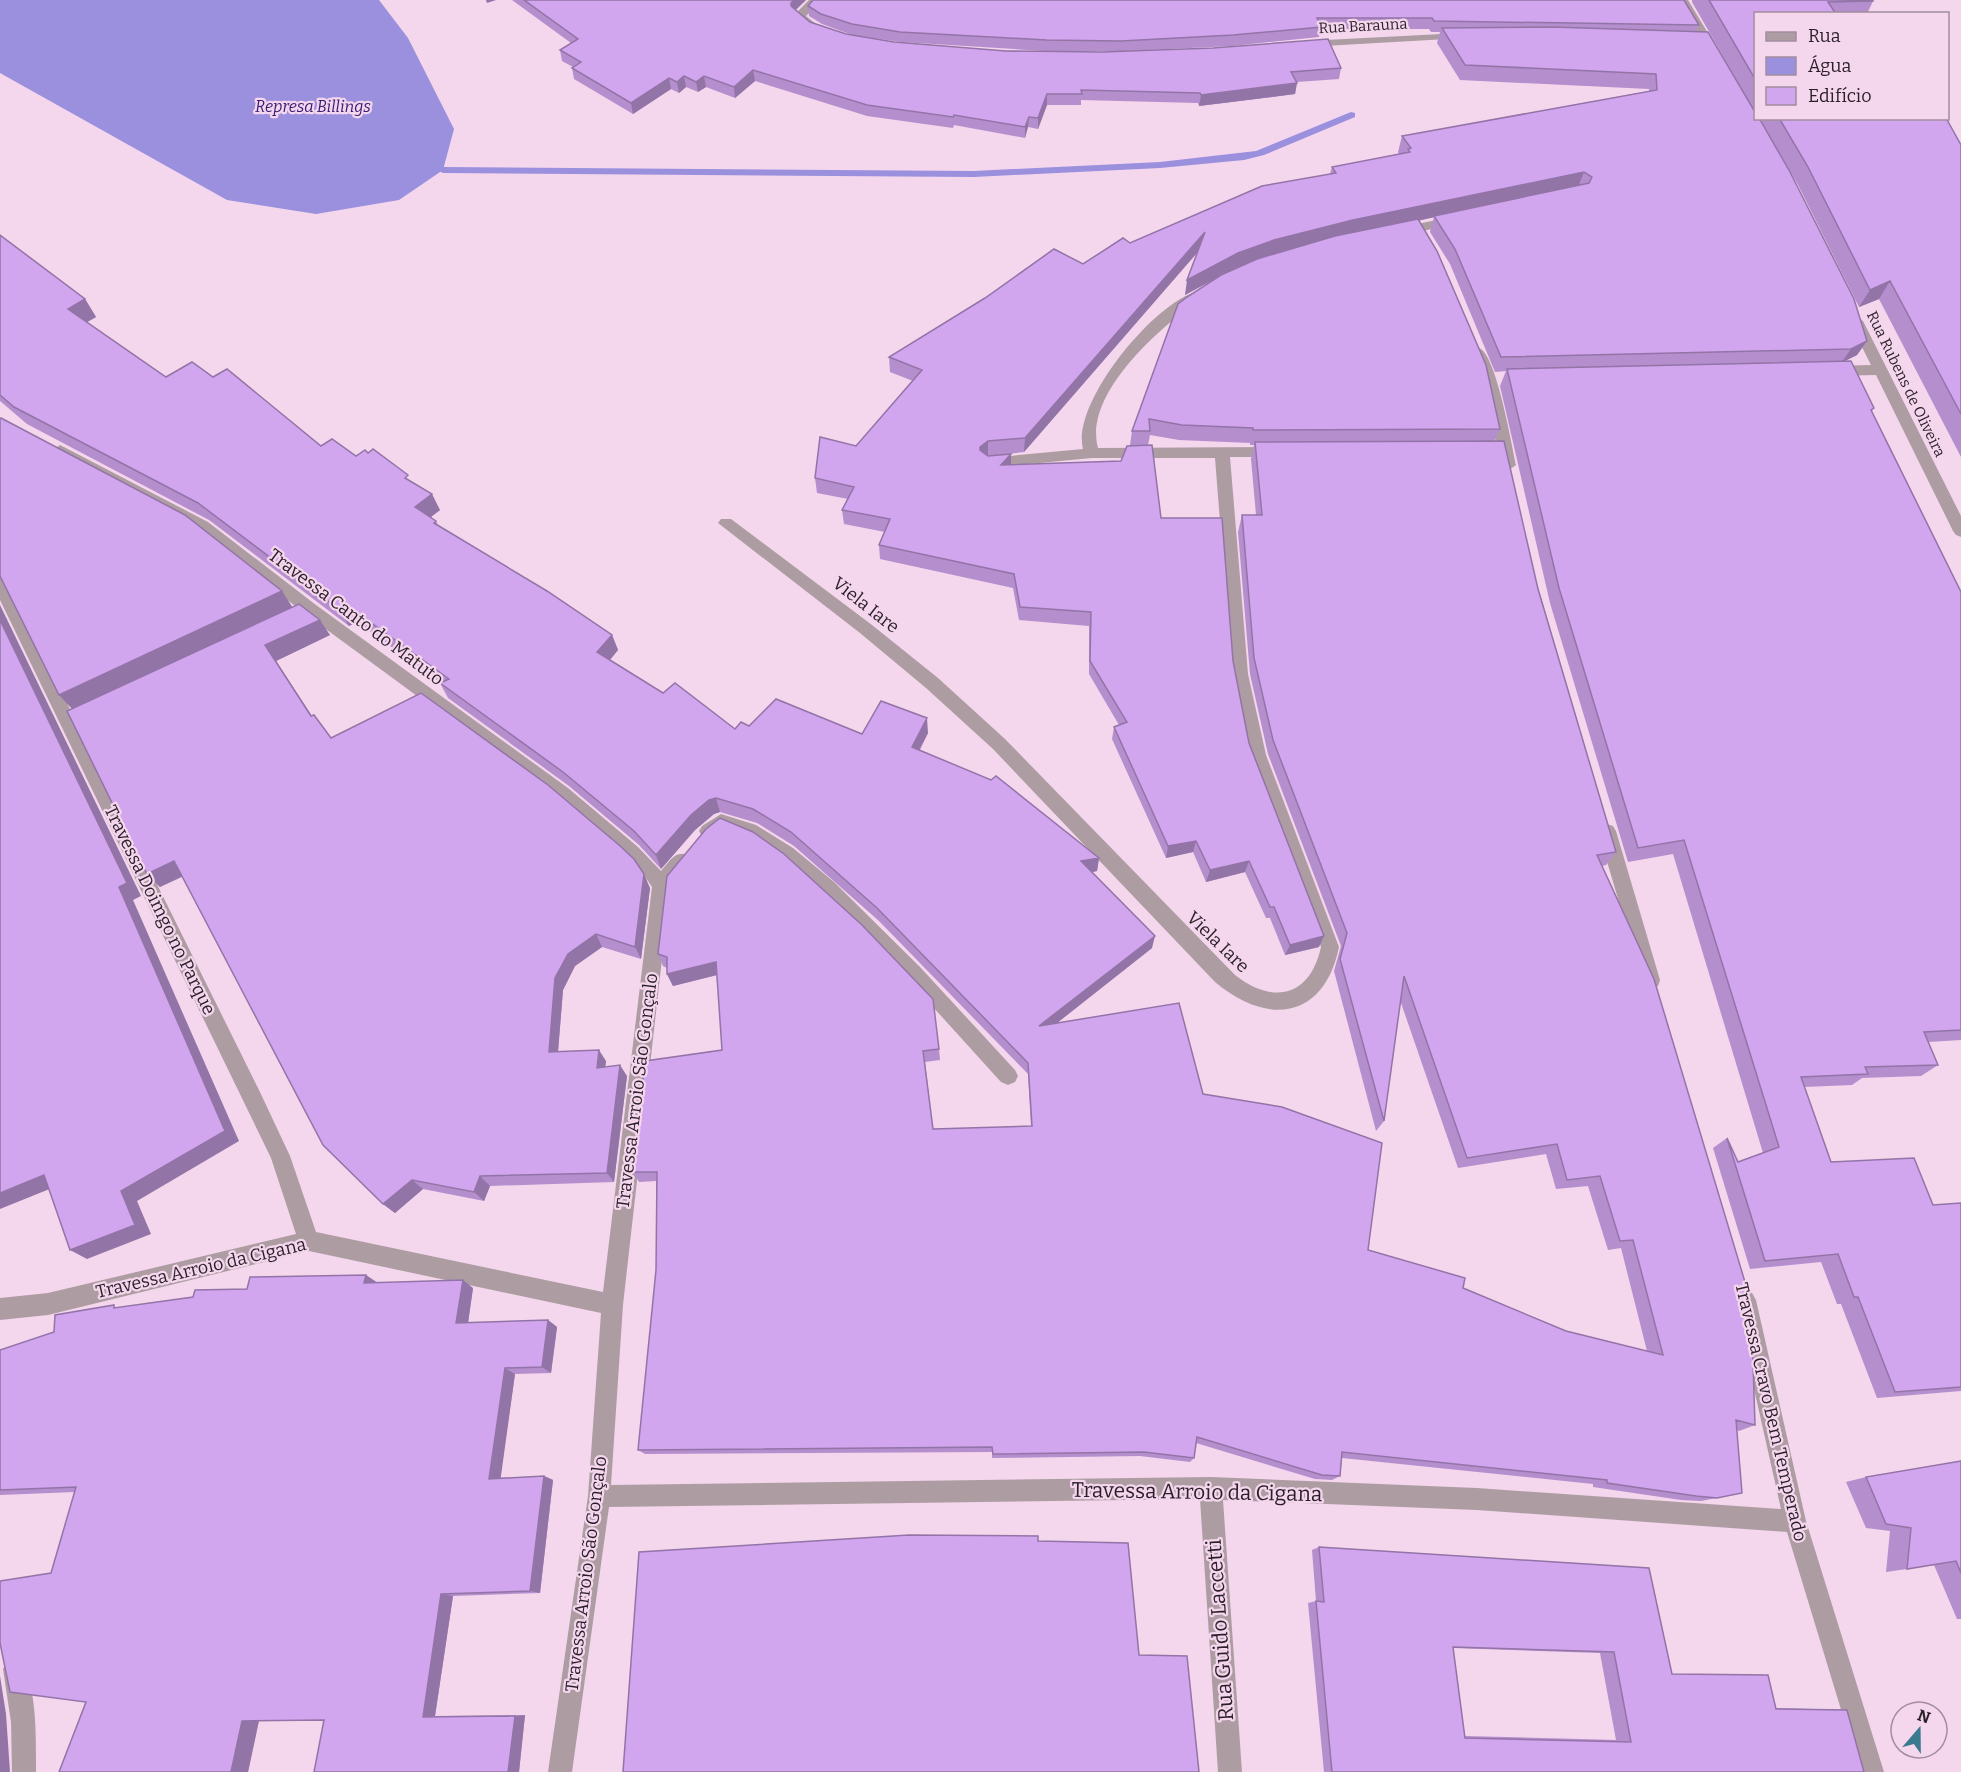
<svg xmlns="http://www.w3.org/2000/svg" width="1961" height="1772" font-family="Bitter,serif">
<rect width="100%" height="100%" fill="#f4d6ed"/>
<path fill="#9a90de" d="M0,0H379L408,38L454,129L443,170L399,200L316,214L227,200L0,73Z"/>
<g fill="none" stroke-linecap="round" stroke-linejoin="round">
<path fill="#9a90de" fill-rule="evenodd" d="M1351,112L1355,113V117L1264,155L1244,160L1160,168L974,177L443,173L437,170L443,167L974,171L1160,162L1256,151Z"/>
<path fill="#ad9da2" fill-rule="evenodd" d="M809,0H822L806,16L821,28V32C811,34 798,25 794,15Z
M1676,0H1688L1720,53L1718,55H1710Z
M1461,33L1467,36L1465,38L1306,47L1300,44L1306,41Z
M1456,216L1462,220L1461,223L1398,236L1391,232L1398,228Z
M1196,292L1203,296L1201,299C1161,326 1083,394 1098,448L1277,447L1284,452L1277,457H1230L1248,674L1266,755L1339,947C1324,1020 1267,1026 1215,982L993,749L926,688L860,633L718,523L721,519H731L872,625L938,678L1005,739L1235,975C1273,1005 1310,997 1321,947L1248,755L1232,674L1215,458H1092L988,468L981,463L988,458L1083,449C1071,403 1154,303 1196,292Z
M1856,316L1863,321L1961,516V537L1956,535L1953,531L1876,375L1833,376L1826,371L1833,366L1871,365L1849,321Z
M1479,348C1496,353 1512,446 1516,465L1509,470L1502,465L1482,379L1472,353Z
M60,445L208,522L316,605L568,788L638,847L661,871C669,862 675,850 688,855L691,860L670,888L623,1305L611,1485L1211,1477L1477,1488L1781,1509L1734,1300L1738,1293L1745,1289L1752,1293L1756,1300L1806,1521L1884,1772H1860L1787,1532L1477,1510L1223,1500L1242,1772H1218L1200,1499L609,1507L572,1772H548L588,1496L601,1313L309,1251L48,1315L0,1320V1298L48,1293L296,1234L271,1158L0,600V578L6,580L8,584L259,1090L290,1156L316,1232L603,1292L652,887L641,871L626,857L556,798L304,613L198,530L55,454L53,450Z
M721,814L756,825L793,848L834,882L920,967L1015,1070L1018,1076L1015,1082L1008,1085L1001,1082C950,1026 900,969 845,916C809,882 771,844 723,829L708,838L702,836L699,831L702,826Z
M1607,824L1613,826L1616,831L1660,980L1658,986L1651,988L1644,986L1642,980L1598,831L1601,826Z
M15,1657L23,1661C37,1694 36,1736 36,1772H12L11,1722L3,1669L7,1661Z"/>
</g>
<path fill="#b58ece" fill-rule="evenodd" d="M512,0H806L796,10L810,22L846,34L894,42L1006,51H1044L901,42L852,35L822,24L809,16L808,6L813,0L1699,25L1696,32L1867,341L1857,355L1845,361L1874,408L1872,411L1961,592V1040L1928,1042L1938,1065L1921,1076L1862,1078L1852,1085L1804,1087L1831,1162L1933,1205L1961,1203V1391L1877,1398L1841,1304H1837L1821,1262L1750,1269L1713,1148L1727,1138L1738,1162L1763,1153L1673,854L1628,862L1550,603L1500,386L1506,371L1495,372L1450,264L1430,232L1434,217L1418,221L1500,429L1495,441L1616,852L1606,865L1602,866L1755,1425L1739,1431L1737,1430L1742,1493L1701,1501L1681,1500L1593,1487V1484L1342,1458L1340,1476L1332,1480L1315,1479L1196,1443L1194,1458L1190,1462L1140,1456L992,1458V1452L645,1454L638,1450L656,1270V1181L639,1182L633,1172L722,1050L717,975L673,986L667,974V968L663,966L658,954L939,1049L940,1060L925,1062L933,1129L1031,1126L1028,1074L879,921L794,846L757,823L720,812L714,814L695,830L661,869L639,845L569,786L448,698L440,683H441L357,622L349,626L209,520L27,424L0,401V235L85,299L96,317L87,322L166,377H213L321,446L356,456L368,453L412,482L440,510L431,517L436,521L439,527L612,635L618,650L610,660L663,693L735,729L749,726L862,734L928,733L920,750L1099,858L1097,871L1092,872L1152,948L1057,1023L1203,1094L1368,1250L1463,1288L1566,1331L1647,1351L1621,1248L1608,1250L1588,1186L1556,1189L1546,1154L1458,1168L1400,1000L1384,1121L1376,1131L1334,971L1341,946L1268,754L1250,674L1238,532L1242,515H1256L1251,459L1254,445H1250V443L1179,440L1150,435L1148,445L1161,518L1233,661L1249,743L1319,947L1285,955L1270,918H1266L1245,872L1206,882L1193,852L1166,858L1112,739L1114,727L1119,725L1089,674V626L1019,620L1013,588L880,559L879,545L885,532L844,524L842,510L848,499L817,493L815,478L856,446L913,381L890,372L889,357L1083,264L1130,243L1330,174L1332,167L1399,154L1398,152L1402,136L1649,91V89L1460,80L1437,43L1440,32H1431L1429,29H1321L1319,37L1232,46L1125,51L1341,68L1339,79L1297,82L1295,94L1199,106L1198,103L1081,100V105H1047L1038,129L1028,127L1025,138L954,125L953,128L867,116L755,81L735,98L706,87L698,92L686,87L679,93L671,89L633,114L574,79L572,68L573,67L562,61L560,50L571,43ZM1049,51H1117L1102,52ZM1197,253L1185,295L1235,268L1252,262L1132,431L1130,445L1121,461L1011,465V454L988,456L1024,452Z
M1692,0H1873V1L1867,14H1755V112L1692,2Z
M1759,118H1946L1961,145V457L1879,299L1859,307L1798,185Z
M292,607L330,635L276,661L312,716L331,738L650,888L641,959L602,947L575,966L563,990L558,1052L606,1061L605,1067L627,1076L614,1182L490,1186L484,1201L423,1189L395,1213L383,1204L182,877L160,887L147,874L72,709Z
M378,1283L473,1288L468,1323L548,1320L557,1327L551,1373L515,1374L500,1478L544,1476L553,1480L540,1593L453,1596L435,1716L525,1715L519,1772L324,1720L259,1721L248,1772L86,1702L51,1573L75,1492L0,1495V1350L54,1332L120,1308L247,1289Z
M1961,1461V1619H1957L1934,1565L1907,1569L1886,1572L1890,1531L1866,1528L1846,1482L1866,1477Z
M1319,1547L1649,1568L1672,1674L1776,1708L1847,1710L1864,1772H1324L1308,1603L1316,1601L1312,1550ZM1453,1648L1600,1653L1616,1740L1465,1736Z"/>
<path fill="#9374a7" d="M486,0H496L487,3Z
M794,0H806L792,13L791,3Z
M753,70L755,81L735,98L734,87Z
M684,76L686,87L679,93L677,82Z
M704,76L706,87L698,92L696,82Z
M669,78L671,89L633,114L631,103Z
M1297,83L1295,94L1199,106L1201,95Z
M1047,94V105L1038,129V118Z
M1029,117L1028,127L1025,138V127Z
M1584,172L1578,187L1349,235L1271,255L1235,268L1185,295L1187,280L1238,253L1274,240L1353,220Z
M1205,232L1202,247L1024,452L1025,438Z
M1890,281L1879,299L1859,307L1870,290Z
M85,299L96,317L80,326L68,309Z
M1867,341L1857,355L1841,363L1851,349Z
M988,441V456L980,461V447Z
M1011,454V468L1001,465Z
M432,494L440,510L423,523L415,507Z
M282,591L293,608L73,710L59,695Z
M0,605L141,896L133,900L239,1141L137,1201L151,1234L87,1259L70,1250L121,1191L119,887L0,620Z
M348,606L357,622L349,626L340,610Z
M320,620L330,635L276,661L321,731L265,645Z
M612,635L618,650L603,668L597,652Z
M927,718L928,733L913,761L912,747Z
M716,798L720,812L714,814L695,830L661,869L656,855L691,815L709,800Z
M1196,841L1193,852L1166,858L1168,846Z
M1099,858L1097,871L1079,875L1081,861Z
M174,861L187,874L160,887L147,874Z
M1249,861L1245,872L1206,882L1210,870Z
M644,874L650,888L641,959L635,947Z
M596,934L602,947L575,966L563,990L557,1064L549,1052L555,978L568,954Z
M1155,936L1152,948L1038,1038L1039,1026Z
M1324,936L1319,947L1285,955L1290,945Z
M716,962L721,974L673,986L667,974Z
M599,1050L606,1061L604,1079L597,1068Z
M620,1065L627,1076L614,1182L607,1173Z
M44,1175L62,1184L0,1209V1193Z
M480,1176L490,1186L484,1201L474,1192Z
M412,1180L423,1189L395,1213L383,1204Z
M366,1275L378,1283H364Z
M463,1280L473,1288L467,1330L456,1323Z
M548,1320L557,1327L551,1373L542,1367Z
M505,1368L515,1374L500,1483L489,1479Z
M544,1476L553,1480L540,1593L530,1591Z
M441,1594L453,1596L435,1716L423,1717Z
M0,1676L6,1714L10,1772H0Z
M525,1715L519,1772H508L515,1716Z
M259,1720L248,1772H231L242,1721Z"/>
<path fill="#d2a5ef" stroke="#9374a7" stroke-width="1.5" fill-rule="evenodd" d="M524,0H794L791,3V6L810,22L846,34L894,42L1006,51L1102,52L1213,48L1328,39L1341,68L1291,72L1297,83L1201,95L1200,93L1081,90L1082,94H1047L1038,118L1029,117L1025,127L954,115L953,117L867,105L753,70L734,87L704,76L696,82L684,76L677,82L669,78L631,103L572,68L581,62L560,50L578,39Z
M813,0H1684L1699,25L1434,21L1432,18H1317L1322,27L1233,35L1121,41L1046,40L900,32L852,24L821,14L808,6Z
M1709,0H1873V1L1828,2L1836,14H1755V79Z
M1552,27L1708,32L1755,112V118H1759L1790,172L1854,299L1867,341L1851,349L1501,357L1455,249L1434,216L1589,183L1592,177L1584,172L1353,220L1274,240L1238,253L1187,280L1205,232L1025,438L988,441L980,447V450L988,456L1011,454L1001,465L1121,461L1127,446L1152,445L1161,518H1222L1233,661L1249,743L1324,936L1290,945L1274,907H1270L1249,861L1210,870L1196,841L1168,846L1114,727L1127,722L1090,661L1091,612L1020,607L1014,574L879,545L890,519L842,510L854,487L815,478L820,437L856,446L922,370L889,357L985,298L1054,249L1083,264L1123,238L1130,243L1262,186L1336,173L1332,167L1410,152L1408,149L1411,148L1402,136L1657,90L1656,74L1465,65L1442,28Z
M1779,118H1946L1961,145V414L1890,281L1870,290L1808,167Z
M1418,219L1437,251L1486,365L1500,429L1253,430V428L1182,425L1149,419L1150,431H1132L1178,304L1187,297L1221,275L1257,259L1335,236Z
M0,235L85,299L68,309L166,377L192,362L213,377L227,369L321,446L332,439L356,456L365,450L368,453L373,449L408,475L405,478L432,494L415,507L436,521L434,523L547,591L612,635L597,652L663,693L675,683L735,729L741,722L749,726L776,699L862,734L881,701L927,718L912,747L991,780L996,776L1099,858L1081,861L1155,936L1039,1026L1179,1003L1203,1094L1282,1107L1382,1143L1368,1250L1465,1278L1463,1288L1566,1331L1663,1355L1633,1240L1620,1241L1600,1176L1567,1180L1557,1144L1467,1158L1404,976L1384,1121L1340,959L1347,933L1273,740L1254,658L1242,515H1262L1255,442L1504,441L1538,589L1616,852L1597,855L1654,979L1751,1302L1755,1425L1736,1420L1742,1493L1717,1498L1696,1496L1607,1483V1480L1342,1452L1340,1476L1322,1475L1197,1437L1194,1458L1144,1452L993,1454L992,1447L638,1450L656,1270L657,1172H633L645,1061L722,1050L716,962L667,974V957L658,954L667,876L706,829L720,818L753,832L784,854L862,925L933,999L939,1049L923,1051L933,1129L1032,1126L1028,1063L877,908L791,832L753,809L716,798L709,800L691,815L656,855L634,831L563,772L440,683L449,679L348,606L340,610L198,503L14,407L0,395Z
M1851,361L1874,408L1871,410L1961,592V1030L1924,1032L1938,1065L1865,1067L1868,1074L1801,1077L1831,1162L1914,1158L1933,1205L1961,1203V1387L1895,1392L1858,1297H1854L1838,1254L1765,1261L1727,1138L1738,1162L1779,1147L1684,840L1638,848L1559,588L1507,369Z
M1,418L185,515L282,591L59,695L0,576V419Z
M299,604L320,620L265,645L311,716L314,715L331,738L421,693L548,785L619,845L634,859L644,874L635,947L596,934L568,954L555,978L549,1052L599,1050L597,1068L620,1065L607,1173L480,1176L474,1192L412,1180L383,1204L323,1145L174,861L147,874L67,711Z
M0,620L127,883L119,887L225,1131L121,1191L135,1225L70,1250L44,1175L0,1193Z
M366,1275L364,1283L463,1280L456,1323L548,1320L542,1367L505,1368L489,1479L544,1476L530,1591L441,1594L423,1717L515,1716L508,1772H314L324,1720L242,1721L231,1772H59L86,1702L10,1692L0,1643V1581L51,1573L76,1487L0,1490V1350L54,1332L55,1315L114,1305V1308L193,1297L195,1290L247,1289L250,1277Z
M1961,1461V1573L1956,1561L1907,1569L1911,1528L1886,1524L1866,1477Z
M909,1535L1038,1536V1541L1128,1543L1139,1655L1187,1656L1199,1772H623L639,1552Z
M1319,1547L1649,1568L1672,1674L1768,1675L1776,1709L1847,1710L1864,1772H1332L1316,1601L1324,1602ZM1453,1647L1614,1652L1631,1742L1465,1738Z"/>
<g text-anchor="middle" stroke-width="4.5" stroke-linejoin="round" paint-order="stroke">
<g font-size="15" fill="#2a1f28" stroke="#f4d6ed">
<text transform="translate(1363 26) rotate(-3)" y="5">Rua Barauna</text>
<text transform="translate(1906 384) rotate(64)" y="5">Rua Rubens de Oliveira</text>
</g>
<g font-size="16" font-style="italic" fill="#361c76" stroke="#f4d6ed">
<text x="313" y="112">Represa Billings</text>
</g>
<g font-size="18" fill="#2a1f28" stroke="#f4d6ed">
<text transform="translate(866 605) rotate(38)" y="6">Viela Iare</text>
<text transform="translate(356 617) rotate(37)" y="6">Travessa Canto do Matuto</text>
<text transform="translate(160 910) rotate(64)" y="6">Travessa Doimgo no Parque</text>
<text transform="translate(1218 942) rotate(44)" y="6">Viela Iare</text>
<text transform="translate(637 1091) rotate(-83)" y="6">Travessa Arroio São Gonçalo</text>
<text transform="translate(201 1268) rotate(-13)" y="6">Travessa Arroio da Cigana</text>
<text transform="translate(1771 1412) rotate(77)" y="6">Travessa Cravo Bem Temperado</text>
<text transform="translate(586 1574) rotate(-83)" y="6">Travessa Arroio São Gonçalo</text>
</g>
<g font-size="21" fill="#2a1f28" stroke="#f4d6ed">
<text transform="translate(1197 1492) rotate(1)" y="7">Travessa Arroio da Cigana</text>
<text transform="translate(1220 1630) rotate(-94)" y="7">Rua Guido Laccetti</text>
</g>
</g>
<rect x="1754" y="12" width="195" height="108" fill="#f4d6ed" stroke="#a38d9e" stroke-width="1.5"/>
<rect x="1766" y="32" width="30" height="9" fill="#ad9da2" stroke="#a38d9e" stroke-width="1.5"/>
<text x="1808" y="42" font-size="18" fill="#2a1f28">Rua</text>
<rect x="1766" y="57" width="30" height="18" fill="#9a90de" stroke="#a38d9e" stroke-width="1.5"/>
<text x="1808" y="72" font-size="18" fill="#2a1f28">Água</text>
<rect x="1766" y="87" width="30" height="18" fill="#d2a5ef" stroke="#a38d9e" stroke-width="1.5"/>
<text x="1808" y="102" font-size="18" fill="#2a1f28">Edifício</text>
<g transform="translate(1919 1730) rotate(20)"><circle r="28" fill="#f4d6ed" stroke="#a38d9e" stroke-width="1.5"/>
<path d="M0-4.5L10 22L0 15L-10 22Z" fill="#3a798e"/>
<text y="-9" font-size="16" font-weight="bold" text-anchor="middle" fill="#2a1f28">N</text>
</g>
</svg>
